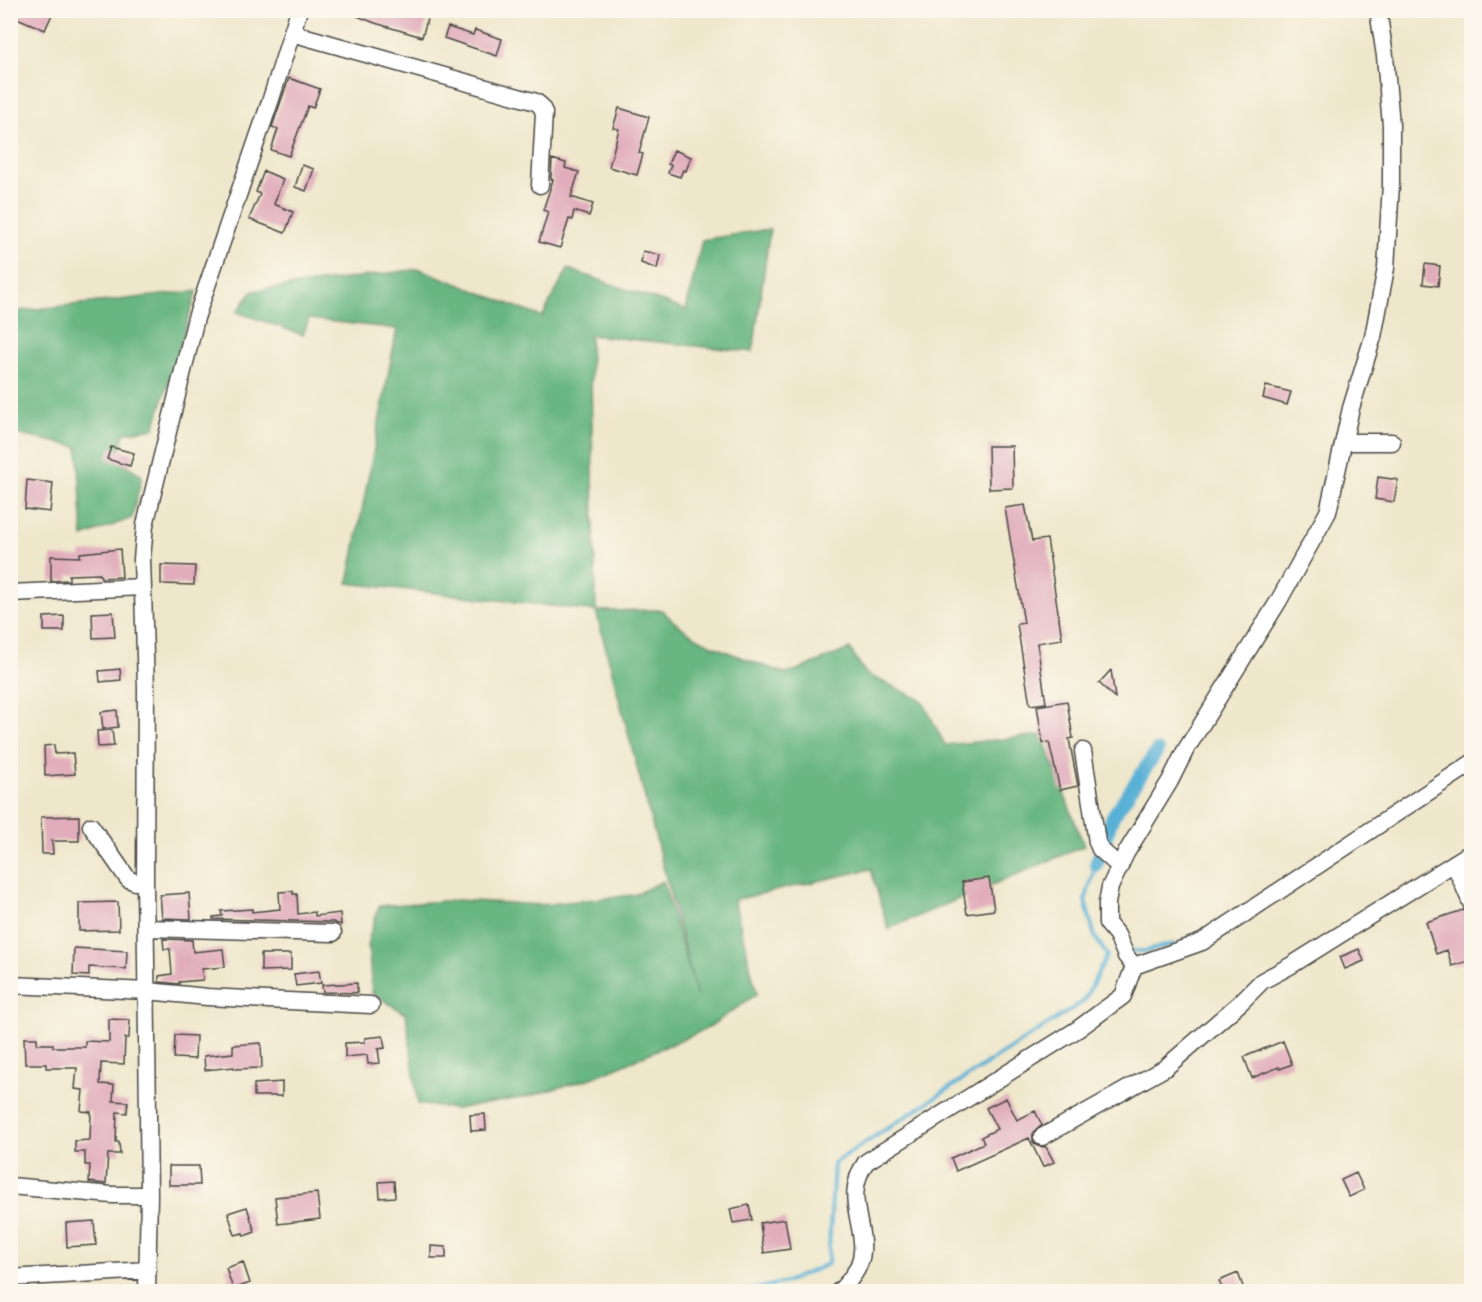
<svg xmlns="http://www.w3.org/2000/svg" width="1482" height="1302" font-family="'IM FELL French Canon',serif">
<rect width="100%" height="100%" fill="#fbf7ec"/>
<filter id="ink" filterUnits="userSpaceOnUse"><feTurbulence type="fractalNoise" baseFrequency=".0167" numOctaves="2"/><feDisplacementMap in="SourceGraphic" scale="12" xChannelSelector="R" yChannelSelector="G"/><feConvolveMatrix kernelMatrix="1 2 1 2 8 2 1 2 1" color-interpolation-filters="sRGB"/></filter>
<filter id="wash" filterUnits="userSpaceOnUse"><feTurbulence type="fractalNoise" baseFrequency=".008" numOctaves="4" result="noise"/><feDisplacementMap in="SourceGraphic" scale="24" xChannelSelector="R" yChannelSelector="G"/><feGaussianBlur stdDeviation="1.35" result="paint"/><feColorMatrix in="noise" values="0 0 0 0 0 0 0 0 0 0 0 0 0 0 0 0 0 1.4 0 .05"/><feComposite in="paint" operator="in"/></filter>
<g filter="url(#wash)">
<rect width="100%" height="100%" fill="#efe7cb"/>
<path fill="#67b680" stroke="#497056" stroke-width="1.5" d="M770,229L753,352L590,335L596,611L662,610C691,643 746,659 787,674L850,649L866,674L922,700L945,745L1042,735L1084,846L888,929L871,869L734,900L757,994L706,1029L592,1078L526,1097L456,1109L418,1104L406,1014L372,993L368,941L379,906L457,900L540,905L634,895L663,881L697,996L596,611L348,583L397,329L309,319L303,335L237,312L253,291L420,269L542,317L568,269L686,310L702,240Z
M197,291L154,428L124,433L118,458L142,476L132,518L83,537L78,447L11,433L10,312Z"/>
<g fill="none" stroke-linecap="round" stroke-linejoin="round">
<path stroke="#59b0d6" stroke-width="4" d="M1128,951H1147L1173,944
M742,1292L786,1282L828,1264L834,1163L1084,1001L1107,955L1095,937L1085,901L1096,865"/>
<path stroke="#59b0d6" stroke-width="14" d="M1096,865L1113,816L1157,751"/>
</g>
<g id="blocks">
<path fill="#e1adbc" d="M10,10H54L45,30L10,15Z
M347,10H386L404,16L406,10H430L422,37L375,23L347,12Z
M448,27L473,35L475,30L502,39L497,56L444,38Z
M289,78L320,89L313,108L308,106L289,156L271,150L278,129L272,127Z
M619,108L649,117L639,153L643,154L637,175L609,167L619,129L613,128Z
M674,150L691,157L686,171L683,170L680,177L668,173L671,165L668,164Z
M552,159L566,163L565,168L579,172L571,197L593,204L589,216L574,211L572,220L569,219L560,248L539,242L548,212L543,210L553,180L551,179Z
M302,165L314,169L306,191L295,187Z
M264,171L283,179L274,204L293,212L285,233L249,219L260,194L256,192Z
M643,251L660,255L657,269L641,263Z
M1425,264L1440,266L1438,286L1423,284Z
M1266,386L1291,392L1287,405L1263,398Z
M988,446H1012L1013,488L989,489Z
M111,447L134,453L130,466L107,459Z
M1378,477L1398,480L1394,502L1375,499Z
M27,480L53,483L50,512L25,509Z
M1025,505L1032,541L1047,539L1062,639L1037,643L1046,703L1030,705L1017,624L1024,623L1005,508Z
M120,549L122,577L101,578L100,574L69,575V580L51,581V556L80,557V553Z
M161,565L195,566L194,585L161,584Z
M113,612L115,637L93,638L92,613Z
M64,616V631H44V617Z
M120,669L121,680L100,682L99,671Z
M1111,670L1115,698L1099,683Z
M1067,701L1073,738L1069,739L1078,786L1060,790L1049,742L1043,743L1037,706Z
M117,710L118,727L103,729L101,712Z
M112,730L114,746L98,747L97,731Z
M54,745L55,754L73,753L75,774L45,776L44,746Z
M79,816V841H52L53,854H42L41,817Z
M989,878L994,910L967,914L962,882Z
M293,891V894H297L298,914L315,912V916L340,913L341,925L333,922L213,919V917L222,916L221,911L252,909V912L280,909L279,892Z
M189,893L191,919L162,918L160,895Z
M118,902L119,930L79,931V903Z
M1463,910L1467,914L1472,929V960L1452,966L1447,950L1436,954L1426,922Z
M163,939L192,940L193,952L223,949L225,967L202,969L203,980L179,982V984L159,982V976L172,974L170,949H164Z
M74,948L127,951L126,969L89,967V976L73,975Z
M1359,949L1364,961L1345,969L1340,957Z
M261,954H291V970L261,971Z
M319,971L321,983L296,986L294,974Z
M357,983V993L323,992L322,985Z
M109,1019L130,1020L129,1038H125L124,1064L101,1063L100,1084L114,1085L113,1101L128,1102L127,1113L117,1112L116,1142H119L120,1154H108L106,1184L89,1182L90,1165H85V1152H75V1141L90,1140L91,1112L81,1111L83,1090L75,1089L77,1068H46V1064H25L24,1038H37V1044H53V1047H85V1041L109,1042Z
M175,1035L196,1036L195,1059L174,1058Z
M383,1036L385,1048L378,1049L380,1063L368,1064L367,1055L345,1057V1043L365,1042V1038Z
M1283,1041L1292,1064L1280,1069L1279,1067L1252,1078L1244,1057Z
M261,1043L262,1068L234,1069V1067L205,1070L204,1056L233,1053V1045Z
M282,1082V1096H254V1084Z
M1006,1098L1017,1120L1035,1111L1042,1125L1033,1132V1142L1037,1146L1046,1147L1054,1162L1043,1167L1029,1138L956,1171L951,1158L984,1143L981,1137L997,1129L986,1108Z
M485,1114L486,1130L471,1131L470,1115Z
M169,1166H199L200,1185H169Z
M1356,1173L1364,1190L1349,1197L1341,1180Z
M394,1181L395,1197L380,1198L379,1182Z
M317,1193L320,1219L278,1224L275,1197Z
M749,1205L752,1220L733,1223L730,1209Z
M247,1207L255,1232L244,1236L243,1233L235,1235L228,1213Z
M785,1219L790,1249L764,1253L760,1223Z
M94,1221L96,1245L67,1247L66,1223Z
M431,1246L446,1247V1258H431Z
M243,1262L250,1283L233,1289L226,1268Z
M1238,1273L1245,1292H1224L1219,1281Z"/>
</g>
</g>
<g filter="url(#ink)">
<use href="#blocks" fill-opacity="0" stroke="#484743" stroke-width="1.5"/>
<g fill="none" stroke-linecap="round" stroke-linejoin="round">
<g stroke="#484743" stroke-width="19">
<path id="minor" d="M292,33L536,102L541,106L544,113L540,185
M1344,442H1392
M10,593L143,587
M1083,751L1097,842L1100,849L1120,867
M91,826L128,879L135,882L145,881
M1454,863L1472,905
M146,928L333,933
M1134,966L1202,942L1472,763
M10,985L148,991L207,997L371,1005
M1042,1137L1165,1068L1240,1003L1262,981L1290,966L1472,852
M10,1186L112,1195H149
M10,1278L148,1270
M147,1292L149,1195L145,881L146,688L142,559L145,525L196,318L270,102L299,10
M838,1292C844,1288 847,1283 851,1278C882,1240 836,1205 866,1162L1078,1029L1123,996L1134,966L1126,956L1117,935L1107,923V903L1110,887L1126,853L1170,781L1185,751L1278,602L1328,512L1351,408L1373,337L1386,268L1391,184V125L1385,56L1378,10"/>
</g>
<use href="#minor" stroke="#fff" stroke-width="16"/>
</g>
</g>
<rect width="1482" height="1302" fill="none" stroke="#fbf7ec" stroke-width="36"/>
</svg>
